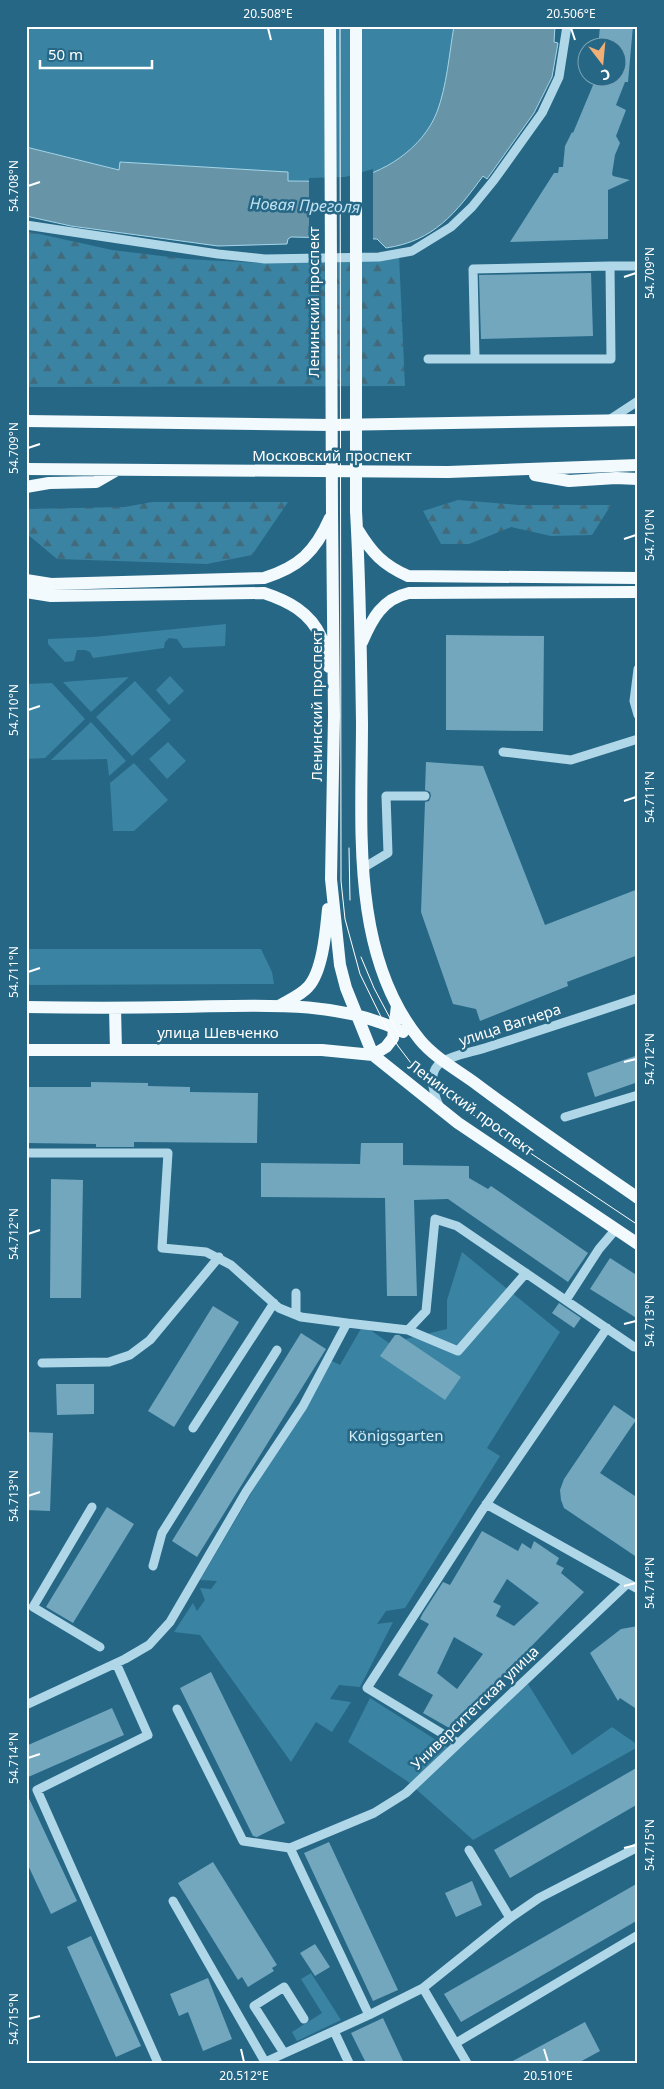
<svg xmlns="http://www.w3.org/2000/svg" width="664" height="2089" font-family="'Noto Sans',sans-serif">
<defs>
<pattern id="forest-firs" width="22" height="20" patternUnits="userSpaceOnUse" patternTransform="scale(1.25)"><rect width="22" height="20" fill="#3a83a2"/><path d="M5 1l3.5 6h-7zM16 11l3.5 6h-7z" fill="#426a7b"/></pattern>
</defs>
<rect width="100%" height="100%" fill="#266786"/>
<path fill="#3a83a2" d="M26,26H454C449,55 447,86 437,112C423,148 382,175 345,180C326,182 306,181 287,181L288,172L120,162V170L26,147Z
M226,624L225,646L183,648L177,639L169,638L165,642L164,648L93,658L90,652L85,650H77L74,661L65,662L48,644V639L93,637Z
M170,676L184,691L169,705L156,690Z
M129,677L91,712L63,682Z
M135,681L171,720L132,756L96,717Z
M52,683L85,719L45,758L26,759V684Z
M91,722L126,761L109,776L107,759L51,760Z
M168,742L186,761L167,779L149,759Z
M134,763L168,800L134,831H113L110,783Z
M26,949H261L272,972L274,984L26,985Z
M462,1252L560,1332L487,1448L500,1456L405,1608L386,1611L377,1624L393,1622L360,1687L339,1685L330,1699L351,1702L332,1732L316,1722L291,1762L200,1635L174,1632L193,1603L197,1611L205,1600L200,1588L211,1589L217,1581L200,1580L330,1360L340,1365L363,1325L389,1343L447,1329V1300Z
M528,1684L572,1755L612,1727L638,1745V1747L473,1840L407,1781L348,1742L370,1698L455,1752Z
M311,1973L341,2020L297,2041L292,2032L322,2013L301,1979Z"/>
<path fill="url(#forest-firs)" d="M26,231L112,250L186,259L260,263L399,255L405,386L26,387Z
M458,500L519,505H611L592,535L551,536L511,527L469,544H441L423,511Z
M152,502H288L252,555L207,564L57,559L26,533V509L125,507Z"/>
<path fill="#6894a8" stroke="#a5d5e9" d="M454,26H555L554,42L558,43L552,77L534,113L487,179L483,176C456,213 434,241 386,248L377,239L291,237L288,239L287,244L218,246L71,226L26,216V147L119,170L120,162L288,172V181C307,181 327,182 345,180C383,175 423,148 437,112C447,85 449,55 454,26Z"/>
<path fill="#266786" d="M373,169V241L309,240V178L345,177Z"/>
<path fill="#72a7be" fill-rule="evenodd" d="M600,26H633L628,82H625L616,105L626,110L616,136L620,143L615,155L612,174L613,176L630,180L608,190V239L510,242L554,173H558L559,167H563L565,146L572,132L573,133L596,78H616V48H598Z
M591,273L593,336L481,339L479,275Z
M446,635L544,636L543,731L446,730Z
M426,762L483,766L545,925L638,889V955L567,982L568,986L480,1021L476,1009L453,1004L421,912L425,802L429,801L431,796L430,792L425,790Z
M638,1055V1082L595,1097L587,1073Z
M91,1082L148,1083V1086L190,1087V1092L258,1093L257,1143L134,1142V1147H96V1144L26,1143V1087H91Z
M361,1143H403V1165L469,1166V1178L488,1189L491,1186L588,1253L568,1282L448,1199L414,1200L417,1296H387L385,1198L261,1197V1163L360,1164Z
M51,1179L83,1180L81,1298H50Z
M610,1258L638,1276V1319L590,1289Z
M559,1303L581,1318L574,1328L552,1313Z
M213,1306L239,1322L174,1427L148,1411Z
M301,1333L326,1349L197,1557L172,1541Z
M395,1335H399L461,1377L445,1400L380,1356Z
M56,1384H94V1414L57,1415Z
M614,1405L636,1420L600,1473L638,1498V1558L564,1508L561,1500L560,1490L564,1479Z
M26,1432L53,1433L50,1511L26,1510Z
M107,1507L134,1524L73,1623L46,1607Z
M482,1531L518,1551L522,1543L531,1549L534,1541L559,1558L556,1564L564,1568L561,1573L584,1592L451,1729L423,1713L433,1695L398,1675L429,1624L420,1619L423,1613L443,1582L450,1585ZM507,1579L539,1603L514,1626L496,1616L501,1606L493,1602ZM454,1637L483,1654L457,1689L437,1673Z
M638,1626V1710L620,1698L618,1701L590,1653L621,1629Z
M211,1672L285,1823L257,1837L253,1836L180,1688Z
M112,1708L124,1735L26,1778V1746Z
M638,1767V1804L510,1878L494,1850Z
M26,1792L77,1901L51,1914L26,1861Z
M329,1842L398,1990L373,2001L304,1853Z
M213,1862L277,1965L272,1968L274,1971L248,1987L242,1977L238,1980L178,1883Z
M472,1881L482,1905L456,1917L445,1893Z
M638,1883V1920L461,2022L444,1994Z
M91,1936L141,2046L116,2057L67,1947Z
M315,1944L330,1967L315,1976L300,1953Z
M208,1978L232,2039L203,2051L188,2012L179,2016L170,1994Z
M383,2018L404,2063H366L351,2033Z
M585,2022L600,2051L578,2063H509Z"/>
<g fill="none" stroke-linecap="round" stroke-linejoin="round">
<path stroke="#b0d7e8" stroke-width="9" d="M26,225L218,254L265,259L379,257L412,251L451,227L472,207L494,180L542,113L559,77L567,26
M475,358L473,269L610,266
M428,359H611L610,266H638
M609,420L638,401
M638,669L634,701L638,715
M503,752L571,760L638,739
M363,868L388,853L386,796H425
M440,1108C434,1095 428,1076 438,1065C447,1056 473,1052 485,1048C536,1032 587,1015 638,998
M565,1117L638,1095
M26,1153H168L162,1248L206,1252L231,1265L279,1308L301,1317L347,1323L303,1406L246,1492L170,1622L149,1645L125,1659L26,1705
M566,1300L599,1249L616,1229
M296,1315V1293
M347,1323L408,1330L426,1311L435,1219L457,1226L634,1347
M408,1330L458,1351L526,1273
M42,1363L109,1362L130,1355L150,1340L219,1257
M193,1428L274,1303
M486,1504L638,1589
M92,1507L33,1607L100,1647
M153,1566L162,1533L277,1350
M116,1663L148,1735L37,1790L158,2063
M177,1709L243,1841L290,1848
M458,1743L367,1688L483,1509L607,1328
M469,1850L510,1918
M173,1901L265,2062
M423,1988L467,2063
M369,2015L290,1848L374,1813L406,1793L628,1583
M334,2031L349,2063
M456,2043L638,1935
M284,2053L254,2006L284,1987L304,2019
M263,2063L369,2015L423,1988L510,1918L539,1898L638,1847"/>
<path stroke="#f3fafe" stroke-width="12" d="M26,421L332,425L638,420
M26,469L448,472L638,465
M535,475L569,481L616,478L638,479
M26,487L49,483L96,482L115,471
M356,511C360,582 361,652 362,723C362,827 350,955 420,1040C434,1057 457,1070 475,1083C528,1123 583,1160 638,1198
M332,513L334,716L331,879L340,965L346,988L373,1055L458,1123L638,1244
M358,530C372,553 383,565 408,576L638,578
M26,580L51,584L264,578C299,567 315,552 330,518
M26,592L51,596L264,593C288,601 310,612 321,637C325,646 326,657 329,667
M362,642C372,619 382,599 409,593L638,592
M279,1006C289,1000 301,995 308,987C323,971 326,929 328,909
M26,1007C77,1008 128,1008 178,1007C251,1006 335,998 403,1032
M115,1008L116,1050
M26,1050H322L373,1055L386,1047L393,1038L397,1006"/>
<path stroke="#fff" stroke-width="1" d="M340,26L341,881L345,919L360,974L384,1023L398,1046L427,1084L638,1225
M349,848L350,900
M361,957L374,988L399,1035
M420,1066L427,1074L473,1104"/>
<path stroke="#f3fafe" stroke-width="12" d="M330,26L332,513
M356,511V26"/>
</g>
<path fill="none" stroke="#fff" stroke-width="2" d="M268,28L271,40M571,28L575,40M28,186L40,182M624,277L636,273M28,448L40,444M624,539L636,535M28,710L40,706M624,801L636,797M28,972L40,968M624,1062L636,1059M28,1234L40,1230M624,1324L636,1321M28,1496L40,1492M624,1586L636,1583M28,1758L40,1754M624,1848L636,1845M28,2019L40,2016M241,2049L244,2062M544,2049L548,2062"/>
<g text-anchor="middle" stroke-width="5" stroke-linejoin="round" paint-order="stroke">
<g font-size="15" fill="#fff" stroke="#266786">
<text transform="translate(314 302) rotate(-90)" y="5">Ленинский проспект</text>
<text x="332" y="461">Московский проспект</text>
<text transform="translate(317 706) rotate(-90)" y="5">Ленинский проспект</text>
<text transform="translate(510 1025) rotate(-18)" y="5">улица Вагнера</text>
<text x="218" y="1038">улица Шевченко</text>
<text transform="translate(471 1108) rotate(36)" y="5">Ленинский проспект</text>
<text transform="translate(475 1708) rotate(-44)" y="5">Университетская улица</text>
</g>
<g font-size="15" fill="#d4ecf6" stroke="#266786">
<text x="396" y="1441">Königsgarten</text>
</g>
<g font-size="16" font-style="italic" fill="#bfe2f1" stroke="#266786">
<text transform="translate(305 205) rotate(2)" y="6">Новая Преголя</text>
</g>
</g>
<rect width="664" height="2089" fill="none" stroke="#266786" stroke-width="55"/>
<g transform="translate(602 62) rotate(164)"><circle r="24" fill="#266786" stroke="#7da4b6"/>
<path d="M0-4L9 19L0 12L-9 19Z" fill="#f2af75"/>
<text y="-8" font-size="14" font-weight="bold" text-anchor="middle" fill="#ffffff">С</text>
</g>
<path d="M40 60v8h112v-8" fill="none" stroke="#ffffff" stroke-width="2.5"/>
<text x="48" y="60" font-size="15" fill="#ffffff" stroke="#266786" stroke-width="4" paint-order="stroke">50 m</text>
<rect x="28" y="28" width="608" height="2034" fill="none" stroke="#fff" stroke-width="2"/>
<g font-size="12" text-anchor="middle" fill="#fff">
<text x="268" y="18">20.508°E</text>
<text x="571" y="18">20.506°E</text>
<text transform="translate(14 186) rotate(-90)" y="4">54.708°N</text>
<text transform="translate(650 273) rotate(-90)" y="4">54.709°N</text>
<text transform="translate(14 448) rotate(-90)" y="4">54.709°N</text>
<text transform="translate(650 535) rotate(-90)" y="4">54.710°N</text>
<text transform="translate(14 710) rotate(-90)" y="4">54.710°N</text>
<text transform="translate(650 797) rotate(-90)" y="4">54.711°N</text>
<text transform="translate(14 972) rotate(-90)" y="4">54.711°N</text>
<text transform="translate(650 1059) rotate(-90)" y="4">54.712°N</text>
<text transform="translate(14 1234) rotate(-90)" y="4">54.712°N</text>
<text transform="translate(650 1321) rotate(-90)" y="4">54.713°N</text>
<text transform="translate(14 1496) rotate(-90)" y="4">54.713°N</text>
<text transform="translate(650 1583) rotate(-90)" y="4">54.714°N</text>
<text transform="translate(14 1758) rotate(-90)" y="4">54.714°N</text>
<text transform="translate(650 1845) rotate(-90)" y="4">54.715°N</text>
<text transform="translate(14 2019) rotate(-90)" y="4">54.715°N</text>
<text x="244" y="2080">20.512°E</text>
<text x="548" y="2080">20.510°E</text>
</g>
</svg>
